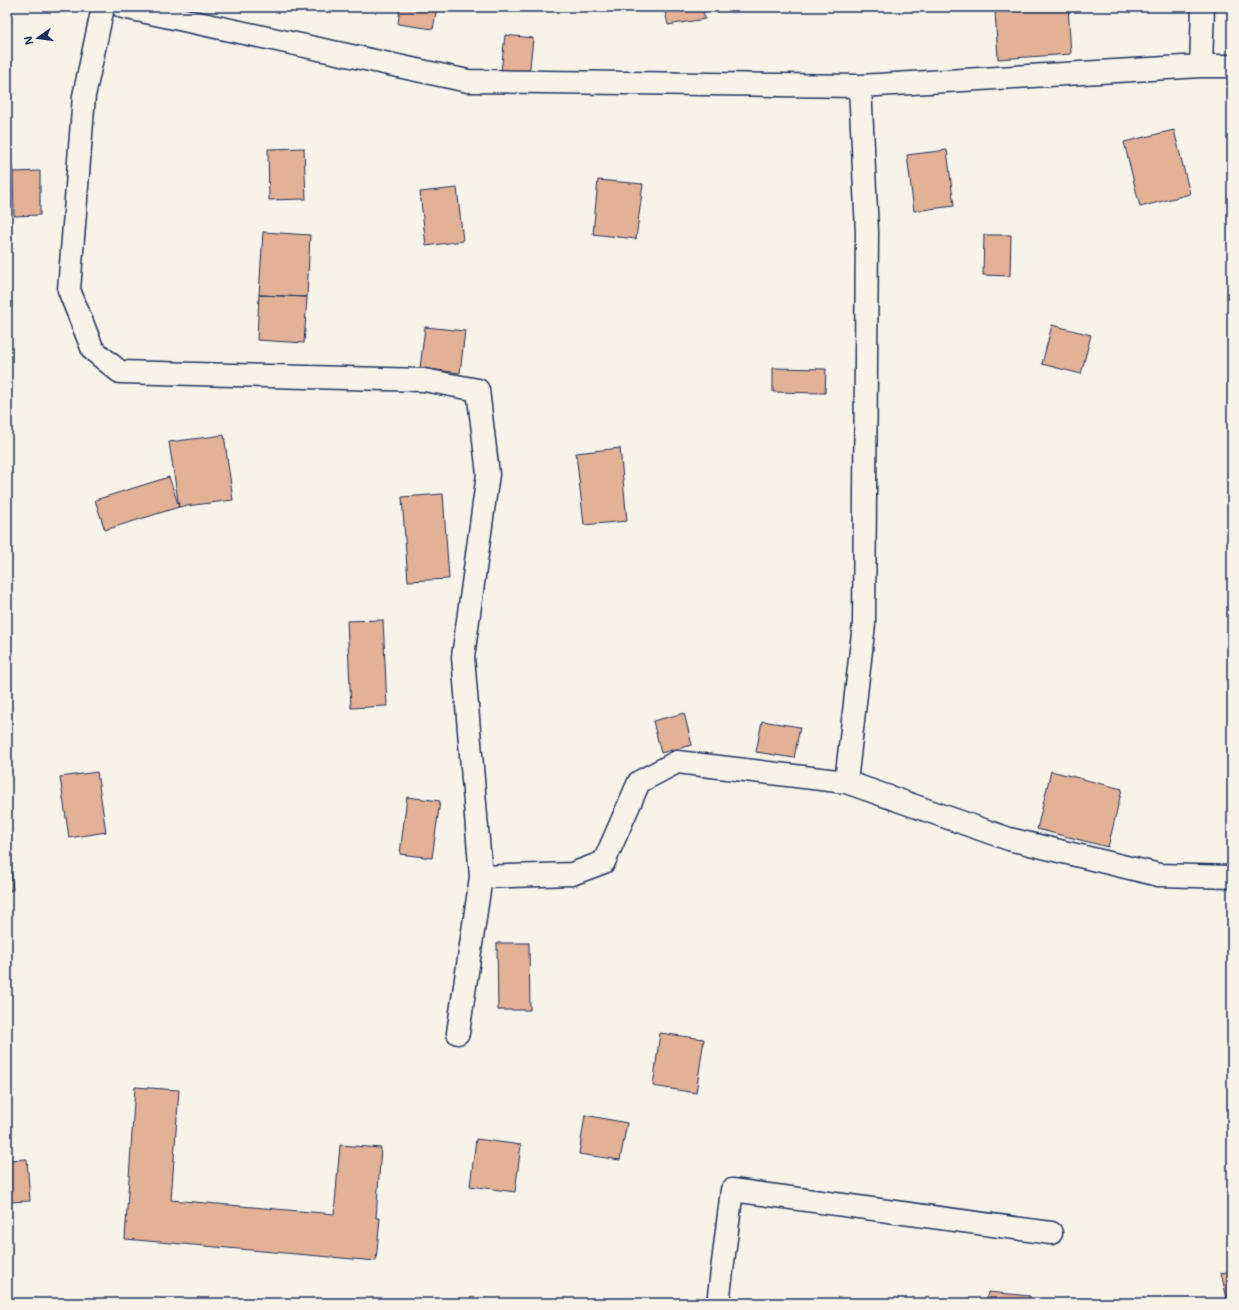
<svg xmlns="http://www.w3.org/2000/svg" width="1239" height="1310" font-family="'Shantell Sans',sans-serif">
<rect width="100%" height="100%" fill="#f7f3e8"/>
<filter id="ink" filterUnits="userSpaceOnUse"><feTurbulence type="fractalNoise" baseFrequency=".025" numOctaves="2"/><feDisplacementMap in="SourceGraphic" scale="8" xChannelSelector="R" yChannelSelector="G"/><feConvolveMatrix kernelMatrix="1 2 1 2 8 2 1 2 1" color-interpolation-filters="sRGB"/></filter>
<g filter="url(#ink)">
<path fill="#e3b195" stroke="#1b2f5e" d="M400,7H437L433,29L398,24Z
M664,7H702L705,19L668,25Z
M1068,7L1071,54L998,59L995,11Z
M505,35L533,38L529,76L501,73Z
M1174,130L1190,194L1140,207L1124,142Z
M7,147H8L13,172L7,173Z
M304,148L306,199L269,200L268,149Z
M947,150L954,206L914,211L907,155Z
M40,171V215L14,216L13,172Z
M598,180L643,184L636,239L593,234Z
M457,188L463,241L426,246L420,192Z
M263,232L310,235L307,297L259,295Z
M984,235H1011L1010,276L983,275Z
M259,295L307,297L304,343L257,340Z
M1052,325L1091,335L1081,374L1042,364Z
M425,327L465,331L460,373L420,368Z
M773,368L826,369L825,393L773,392Z
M224,435L233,500L179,507L169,442Z
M620,448L627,521L584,525L576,453Z
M169,477L179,507L105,530L95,500Z
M443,494L449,579L408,581L402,497Z
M383,620L387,706L351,708L347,621Z
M684,713L692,745L661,753L653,721Z
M762,721L800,727L794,758L756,752Z
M1051,771L1122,789L1108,847L1037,829Z
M97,772L106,832L69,838L60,777Z
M407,797L440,801L432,858L400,854Z
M7,827L13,890L7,891Z
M497,943H529L530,1010H498Z
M660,1033L704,1039L696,1093L653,1086Z
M135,1087L179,1090L171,1200L334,1214L340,1145L381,1148L376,1218H380L376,1261L125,1239Z
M585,1115L627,1123L620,1160L579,1154Z
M476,1139L521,1145L515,1192L470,1186Z
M27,1159L30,1201L7,1202V1160Z
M1232,1271V1303H1228L1221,1273Z
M988,1292L1030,1296V1303H986Z"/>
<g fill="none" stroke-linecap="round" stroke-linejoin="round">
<g stroke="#1b2f5e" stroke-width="25">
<path id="minor" d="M103,7L84,96L69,290L93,350L120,372L424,380L478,390L488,474L463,657L481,877L458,1033
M123,7L468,81L860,86L1201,66H1232
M1201,66L1203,7
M846,782L864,624L867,232L860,86
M481,877L572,874L604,862L639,782L677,762L846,782L1009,839L1159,875L1232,877
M718,1303L732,1190L1051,1233"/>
</g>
<use href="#minor" stroke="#f7f3e8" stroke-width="22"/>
</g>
</g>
<rect width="1239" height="1310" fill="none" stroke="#f7f3e8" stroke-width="24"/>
<rect x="12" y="12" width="1215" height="1286" fill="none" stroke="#1b2f5e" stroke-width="1.5" filter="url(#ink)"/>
<g transform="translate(38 38) rotate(256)" stroke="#f7f3e8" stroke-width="3" paint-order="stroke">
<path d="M0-3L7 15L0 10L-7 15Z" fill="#1b2f5e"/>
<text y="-6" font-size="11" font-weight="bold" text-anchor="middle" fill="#1b2f5e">N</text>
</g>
</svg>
